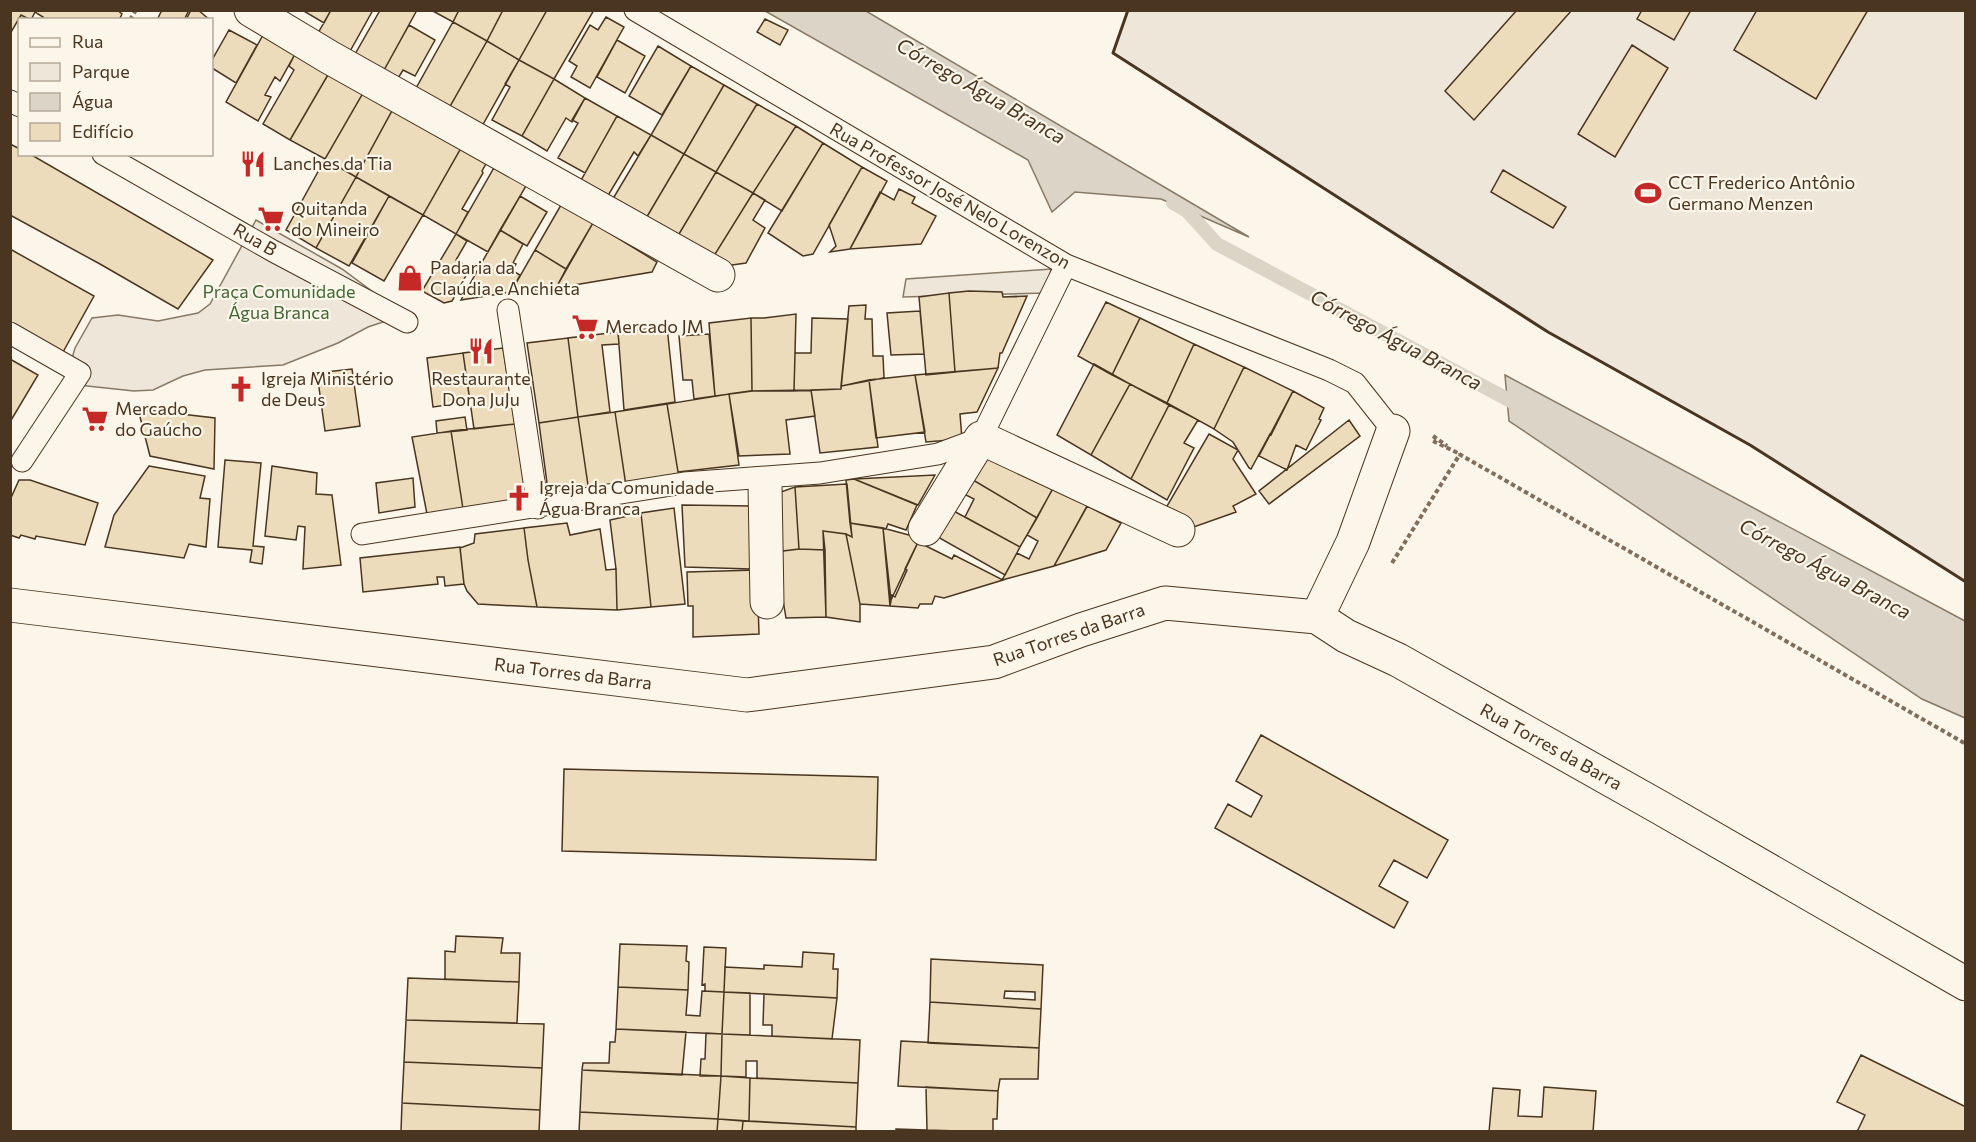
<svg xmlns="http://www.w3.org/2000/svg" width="1976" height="1142" font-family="Commissioner,sans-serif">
<rect width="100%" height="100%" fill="#fbf6e9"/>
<path fill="#ede6d9" stroke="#887966" stroke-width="1.5" d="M1128,11H1965V582L1750,445L1548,332L1113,53Z
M256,220L342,269L404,315L368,327L338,343L283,365L205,370L183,376L153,390L134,391L78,385L68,372L75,348L92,318L118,315L158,321L198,313L210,304Z
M1051,269L1047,293L903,297L906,279Z"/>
<path fill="#dcd4c6" stroke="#887966" stroke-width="1.5" d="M765,11H866L1249,237L1161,199L1075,192L1052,212L1028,160Z
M1505,375L1965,621V718L1922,699L1509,421Z"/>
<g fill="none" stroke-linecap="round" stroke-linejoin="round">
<path stroke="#dcd4c6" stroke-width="14" d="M1173,203L1187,211L1217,244L1522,407"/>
</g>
<path fill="#ecdcbc" stroke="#4a3520" stroke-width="1.5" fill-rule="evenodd" d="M10,10H117L122,14L119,20H41L43,17L35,12L31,20L21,15L10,34Z
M162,10H189L184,20H157Z
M191,10H198L210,20H186Z
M302,10H331L324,23Z
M331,10H373L349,53L317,35Z
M376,10H417L383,72L354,56L379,12Z
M431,10H459L453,22Z
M459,10H503L487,41L453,22Z
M503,10H547L519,60L487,41Z
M547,10H594L554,79L519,60Z
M1517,10H1572L1474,120L1445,91Z
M1642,10H1691L1674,40L1637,19Z
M1757,10H1868L1816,99L1734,50Z
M606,17L624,27L590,88L571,77L577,66L569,61L590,25L598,30Z
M765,19L788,30L780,45L757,32Z
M453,22L487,41L448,110L415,90Z
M409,25L435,40L415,76L403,70L397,80L383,72Z
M229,30L257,45L236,83L212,68V60Z
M263,35L295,54L280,81L275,77L265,95L271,97L258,121L226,102Z
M617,40L645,56L625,93L597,77Z
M487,41L519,60L481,128L448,110Z
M1632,45L1668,68L1615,157L1578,134Z
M658,46L691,66L662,115L629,96Z
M295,54L329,73L290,140L263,124L294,70L289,66Z
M519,60L554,79L522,136L492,120L510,87L505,84Z
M691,66L724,85L684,154L651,135Z
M329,73L363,93L325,159L290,140Z
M554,79L585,98L572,122L566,118L547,151L522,136Z
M724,85L757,104L716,172L684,154Z
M363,93L394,107L356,177L325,159Z
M585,98L617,116L585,173L558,158L578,123L572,120Z
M757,104L796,126L753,193L716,172Z
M394,107L461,148L423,215L356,177Z
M617,116L651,135L638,156L634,152L606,199L579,184Z
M796,126L823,143L782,211L753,193Z
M651,135L684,154L645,220L611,202Z
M823,143L862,167L813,254L803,256L768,233Z
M10,144L20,149V154H30L213,260L178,309L100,264L10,215Z
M461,148L487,162L482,171L483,173L462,209L468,212L456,234L423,215Z
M684,154L716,172L676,239L645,220Z
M325,159L356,177L316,248L286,230Z
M495,166L527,184L488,252L456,234Z
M862,167L887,181L850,249L830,252L836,246L829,225Z
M1503,170L1566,207L1553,228L1491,192Z
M716,172L753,193L712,259L676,239Z
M356,177L389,196L349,266L316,248Z
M899,189L915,197L912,203L936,216L921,244L850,249L880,192L894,200Z
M753,193L765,200L753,220L765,228L746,263L725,266L712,259Z
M389,196L423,215L384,281L352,263Z
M520,196L547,212L527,246L500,230Z
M561,205L593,223L566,269L535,250Z
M593,223L657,262L652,272L556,288Z
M500,230L523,244L513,263L516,264L513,271L520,275L511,292L461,300Z
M456,234L467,241L456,260L470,268L452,301L444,303L422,291Z
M10,249L94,296L63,352L10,322Z
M535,250L566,269L556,288L511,292Z
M969,291L1002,292L1003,297L1027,296L1002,353H1000L998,368L955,372L949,293Z
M949,293L955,372L926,375L919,297Z
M1106,302L1140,318L1112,375L1078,356Z
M866,305L865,319H872L873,356H883L884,378L841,386L849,306Z
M920,311L924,354L891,355L887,313Z
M796,314L794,391H752L751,318H764Z
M751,318L752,391L715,396L709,323Z
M812,318L848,319L841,389L794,391L795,353H811Z
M1140,318L1194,344L1167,403L1112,375Z
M667,327L675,402L624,410L618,332Z
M618,332L619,344L602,345L610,412L578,417L568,338Z
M709,334L715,396L694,399L692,380H683L679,336Z
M568,338L578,417L539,423L527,343Z
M1194,344L1244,367L1214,429L1167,403Z
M503,348L515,424L474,429L463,353Z
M463,353L470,402L433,407L427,358Z
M10,359L38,375L10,422Z
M1094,364L1130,384L1091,455L1057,435Z
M1244,367L1293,391L1271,435L1270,434L1251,469L1249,468L1233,442L1214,429Z
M998,368L977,412L960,414L962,439L926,442L915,375Z
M352,369L360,426L325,431L317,373Z
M915,375L925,432L876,438L869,380Z
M869,380L878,447L820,453L811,390L841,389V386Z
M1130,384L1169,405L1131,479L1091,455Z
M811,390L815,416L786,420L790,454L739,456L729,394L750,391Z
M1293,391L1324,408L1319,419L1321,420L1306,450L1296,445L1287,470L1259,456Z
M729,394L739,465L678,472L667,404Z
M667,404L679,478L626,486L615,412Z
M1169,405L1198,420L1184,443L1194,448L1167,500L1131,479Z
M138,409L215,418L214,469L150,456Z
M615,412L626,486L589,492L578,417Z
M465,417L467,430L437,433L436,421Z
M578,417L589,492L549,498L539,423Z
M1349,420L1360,436L1269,504L1259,491Z
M515,424L527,496L525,500L463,509L451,431Z
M451,431L463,509L427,514L412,437Z
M1209,434L1238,450L1233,459L1256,494L1233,506L1236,512L1191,528L1163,513Z
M983,449L1053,488L1037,518L968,477Z
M225,460L261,463L253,546L264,547L262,564L250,562L252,550L218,547Z
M149,466L205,476L200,498L210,499L206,547L189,544L184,558L105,547L114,515Z
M272,466L317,473L316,494L332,495L341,565L303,569L305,527L298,526L296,540L265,536Z
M935,475L918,505L854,479Z
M968,477L1037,518L1020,547L965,517L974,499L960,492Z
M413,478L415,507L379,513L376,483Z
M854,479L917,505L906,530L888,524L886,529L850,523L846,480Z
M19,480H30L98,503L85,545L36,536L35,539L21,535L19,538L10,535V500Z
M847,484L852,537L846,534L823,531L825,550L799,549L795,487Z
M1055,485L1089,503L1054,566L1002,580L1017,553L1029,559L1038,541L1027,535Z
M795,487L799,549L775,552L778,493Z
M682,505L753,506L751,569L685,567Z
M1087,506L1121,523L1106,550L1054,566Z
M674,508L685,604L651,607L641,513Z
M950,509L1020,547L1005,575L936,536Z
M641,513L651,607L617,610L616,569L610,520Z
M567,523L570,535L600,529L606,570L616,569L617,610L537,607L528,560L524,528Z
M850,523L883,528L890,606L860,604L846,534L852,537Z
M524,528L528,560L537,607L478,604L467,591L464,584L460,548L474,543L475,534Z
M883,528L920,538L891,600Z
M823,531L846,534L860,604V622L826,617Z
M918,542L952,559L954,555L1003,580L944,598L935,596L932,604H920L918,608L890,606L892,595L895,597L907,570L905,569Z
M460,547L464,584L445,586L444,577H437L438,584L363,592L360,558Z
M799,549L825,550L826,617L786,618L775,552Z
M757,570L759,634L693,637V606H688L687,572Z
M1261,735L1448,840L1427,878L1394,860L1379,886L1408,902L1394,928L1215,828L1228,804L1251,817L1262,796L1236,781Z
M564,769L878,777L876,860L562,851Z
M456,936L503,938L501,953H520L519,982L445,979V951L455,952Z
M620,944L687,946L686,961L689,962L688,990L618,987Z
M704,947L726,948L724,992L705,991V984L702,985Z
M803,952L834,954L833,969H838L837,998L724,992L725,967L764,969V965L802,967Z
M931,959L1043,965L1041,1009L930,1002ZM1005,991L1035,992V1000L1004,998Z
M408,978L519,982L517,1023L406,1020Z
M618,987L688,990L686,1015L700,1016L702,991L724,992L722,1034L616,1029Z
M724,992L750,993V1035L722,1034Z
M764,994L837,998L832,1039L772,1036V1025H763Z
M930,1002L1041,1009L1039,1048L928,1043Z
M406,1020L544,1024L542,1068L404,1062Z
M616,1029L686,1032L682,1075L582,1070L583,1063H609L610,1042H615Z
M706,1033L722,1034L721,1076H700L701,1059H705Z
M722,1034L860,1040L858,1083L757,1078V1061H746V1077L721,1076Z
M901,1041L1039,1048L1038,1079H1000L998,1091L898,1086Z
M1861,1055L1966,1107V1132H1857L1865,1115L1837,1102Z
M404,1062L542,1068L540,1110L402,1103Z
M582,1070L721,1076L718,1119L580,1112Z
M721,1076L750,1078L749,1121L718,1119Z
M750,1078L858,1083L856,1127L749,1121Z
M926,1087L998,1091L997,1119H993V1132L927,1130Z
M1544,1087L1596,1091L1593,1132H1489L1493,1088L1520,1090L1518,1116L1542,1117Z
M402,1103L540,1110L539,1132H401Z
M580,1112L718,1119L717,1132H579Z
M718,1119L743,1121L742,1132H717Z
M743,1121L856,1127V1132H742Z
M896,1129L927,1130L977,1132H896Z"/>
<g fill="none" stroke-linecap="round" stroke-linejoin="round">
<g stroke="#4a3520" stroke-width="23">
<path id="service" d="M635,10L1066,265L1329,370L1355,383L1393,431
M10,101L20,106
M103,154L273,251L407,322
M508,310L538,508
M10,333L80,373L22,461
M362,534L684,483L820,473L938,454L981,438L1066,265"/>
</g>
<g stroke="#4a3520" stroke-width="35">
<path id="minor" d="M251,10L329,57L718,275
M765,485L767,602
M925,529L981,438L1178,530
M10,605L747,695L994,662L1081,630L1165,603L1317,617L1346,636L1398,660L1659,807L1966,984
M1317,617L1353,542L1393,431"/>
</g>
<path stroke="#7f6f5c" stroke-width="4" stroke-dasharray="4.5 3" stroke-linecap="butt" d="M130,20L136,10
M1433,436L1447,446
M1433,441L1460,454
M1459,454L1966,744
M1392,563L1460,454"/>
<use href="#service" stroke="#fbf6e9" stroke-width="21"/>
<use href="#minor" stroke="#fbf6e9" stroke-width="33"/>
<path stroke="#4a3520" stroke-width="3" d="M1128,10L1113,53L1548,332L1750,445L1966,582"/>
</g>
<defs>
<g id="restaurant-bare" transform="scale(2.07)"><path d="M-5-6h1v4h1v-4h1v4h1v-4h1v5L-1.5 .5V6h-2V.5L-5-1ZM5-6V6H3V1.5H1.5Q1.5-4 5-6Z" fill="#c62828" stroke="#fbf6e9" stroke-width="2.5" paint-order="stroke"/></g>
<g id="stadium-bare" transform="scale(2.07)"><path d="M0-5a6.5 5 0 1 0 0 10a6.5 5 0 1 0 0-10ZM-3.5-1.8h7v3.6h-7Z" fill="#c62828" stroke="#fbf6e9" stroke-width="2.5" paint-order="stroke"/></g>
<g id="supermarket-bare" transform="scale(2.07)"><path d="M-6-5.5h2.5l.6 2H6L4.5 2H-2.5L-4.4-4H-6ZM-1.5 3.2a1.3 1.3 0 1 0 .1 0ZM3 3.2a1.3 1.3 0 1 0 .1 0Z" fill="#c62828" stroke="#fbf6e9" stroke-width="2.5" paint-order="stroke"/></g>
<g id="shop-bare" transform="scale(2.07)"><path d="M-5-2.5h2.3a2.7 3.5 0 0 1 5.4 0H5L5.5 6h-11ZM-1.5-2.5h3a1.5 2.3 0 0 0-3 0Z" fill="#c62828" stroke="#fbf6e9" stroke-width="2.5" paint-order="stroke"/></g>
<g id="church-bare" transform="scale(2.07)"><path d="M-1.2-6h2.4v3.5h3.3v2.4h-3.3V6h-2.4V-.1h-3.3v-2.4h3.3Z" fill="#c62828" stroke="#fbf6e9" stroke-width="2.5" paint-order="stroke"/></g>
</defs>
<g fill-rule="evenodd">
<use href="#restaurant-bare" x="253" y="164"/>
<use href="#stadium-bare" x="1648" y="193"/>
<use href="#supermarket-bare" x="271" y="219"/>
<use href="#shop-bare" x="410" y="278"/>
<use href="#supermarket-bare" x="585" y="327"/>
<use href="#restaurant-bare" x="481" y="351"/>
<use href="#church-bare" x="241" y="389"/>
<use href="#supermarket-bare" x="95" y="419"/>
<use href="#church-bare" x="519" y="498"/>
</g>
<g text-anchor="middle" stroke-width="4.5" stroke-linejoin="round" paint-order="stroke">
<g font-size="18" fill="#4a3520" stroke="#fbf6e9" text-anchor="start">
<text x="273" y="170">Lanches da Tia</text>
<text x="1668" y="189">CCT Frederico Antônio<tspan x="1668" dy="21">Germano Menzen</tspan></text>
<text x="291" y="215">Quitanda<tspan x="291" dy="21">do Mineiro</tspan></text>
<text x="430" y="274">Padaria da<tspan x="430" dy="21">Claúdia e Anchieta</tspan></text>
<text x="605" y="333">Mercado JM</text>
<text x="261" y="385">Igreja Ministério<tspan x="261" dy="21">de Deus</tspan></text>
<text x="481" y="385" text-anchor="middle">Restaurante<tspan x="481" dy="21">Dona JuJu</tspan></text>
<text x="115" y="415">Mercado<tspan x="115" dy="21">do Gaúcho</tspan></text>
<text x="539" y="494">Igreja da Comunidade<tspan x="539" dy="21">Água Branca</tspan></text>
</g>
<g font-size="18" fill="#4a3520" stroke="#fbf6e9">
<text transform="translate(950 196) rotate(30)" y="6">Rua Professor José Nelo Lorenzon</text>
<text transform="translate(255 240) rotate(30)" y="6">Rua B</text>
<text transform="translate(1069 635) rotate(-19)" y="6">Rua Torres da Barra</text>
<text transform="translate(573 674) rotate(7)" y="6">Rua Torres da Barra</text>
<text transform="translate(1551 747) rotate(29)" y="6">Rua Torres da Barra</text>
</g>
<g font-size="18" fill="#436837" stroke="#fbf6e9">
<text x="279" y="298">Praça Comunidade<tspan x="279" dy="21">Água Branca</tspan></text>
</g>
<g font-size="20" font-style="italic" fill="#4a3520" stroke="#fbf6e9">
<text transform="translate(981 91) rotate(30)" y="7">Córrego Água Branca</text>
<text transform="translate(1396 340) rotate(28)" y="7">Córrego Água Branca</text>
<text transform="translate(1825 569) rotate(28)" y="7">Córrego Água Branca</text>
</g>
</g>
<rect width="1976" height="1142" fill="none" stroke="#4a3520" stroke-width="24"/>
<rect x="18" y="18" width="195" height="138" fill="#fbf6e9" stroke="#b4a999" stroke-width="1.5"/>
<rect x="30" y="38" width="30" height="9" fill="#fbf6e9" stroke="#b4a999" stroke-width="1.5"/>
<text x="72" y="48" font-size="18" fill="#4a3520">Rua</text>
<rect x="30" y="63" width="30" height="18" fill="#ede6d9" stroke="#b4a999" stroke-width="1.5"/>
<text x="72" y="78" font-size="18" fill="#4a3520">Parque</text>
<rect x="30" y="93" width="30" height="18" fill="#dcd4c6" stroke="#b4a999" stroke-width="1.5"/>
<text x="72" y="108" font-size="18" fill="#4a3520">Água</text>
<rect x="30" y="123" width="30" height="18" fill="#ecdcbc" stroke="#b4a999" stroke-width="1.5"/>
<text x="72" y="138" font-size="18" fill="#4a3520">Edifício</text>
</svg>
